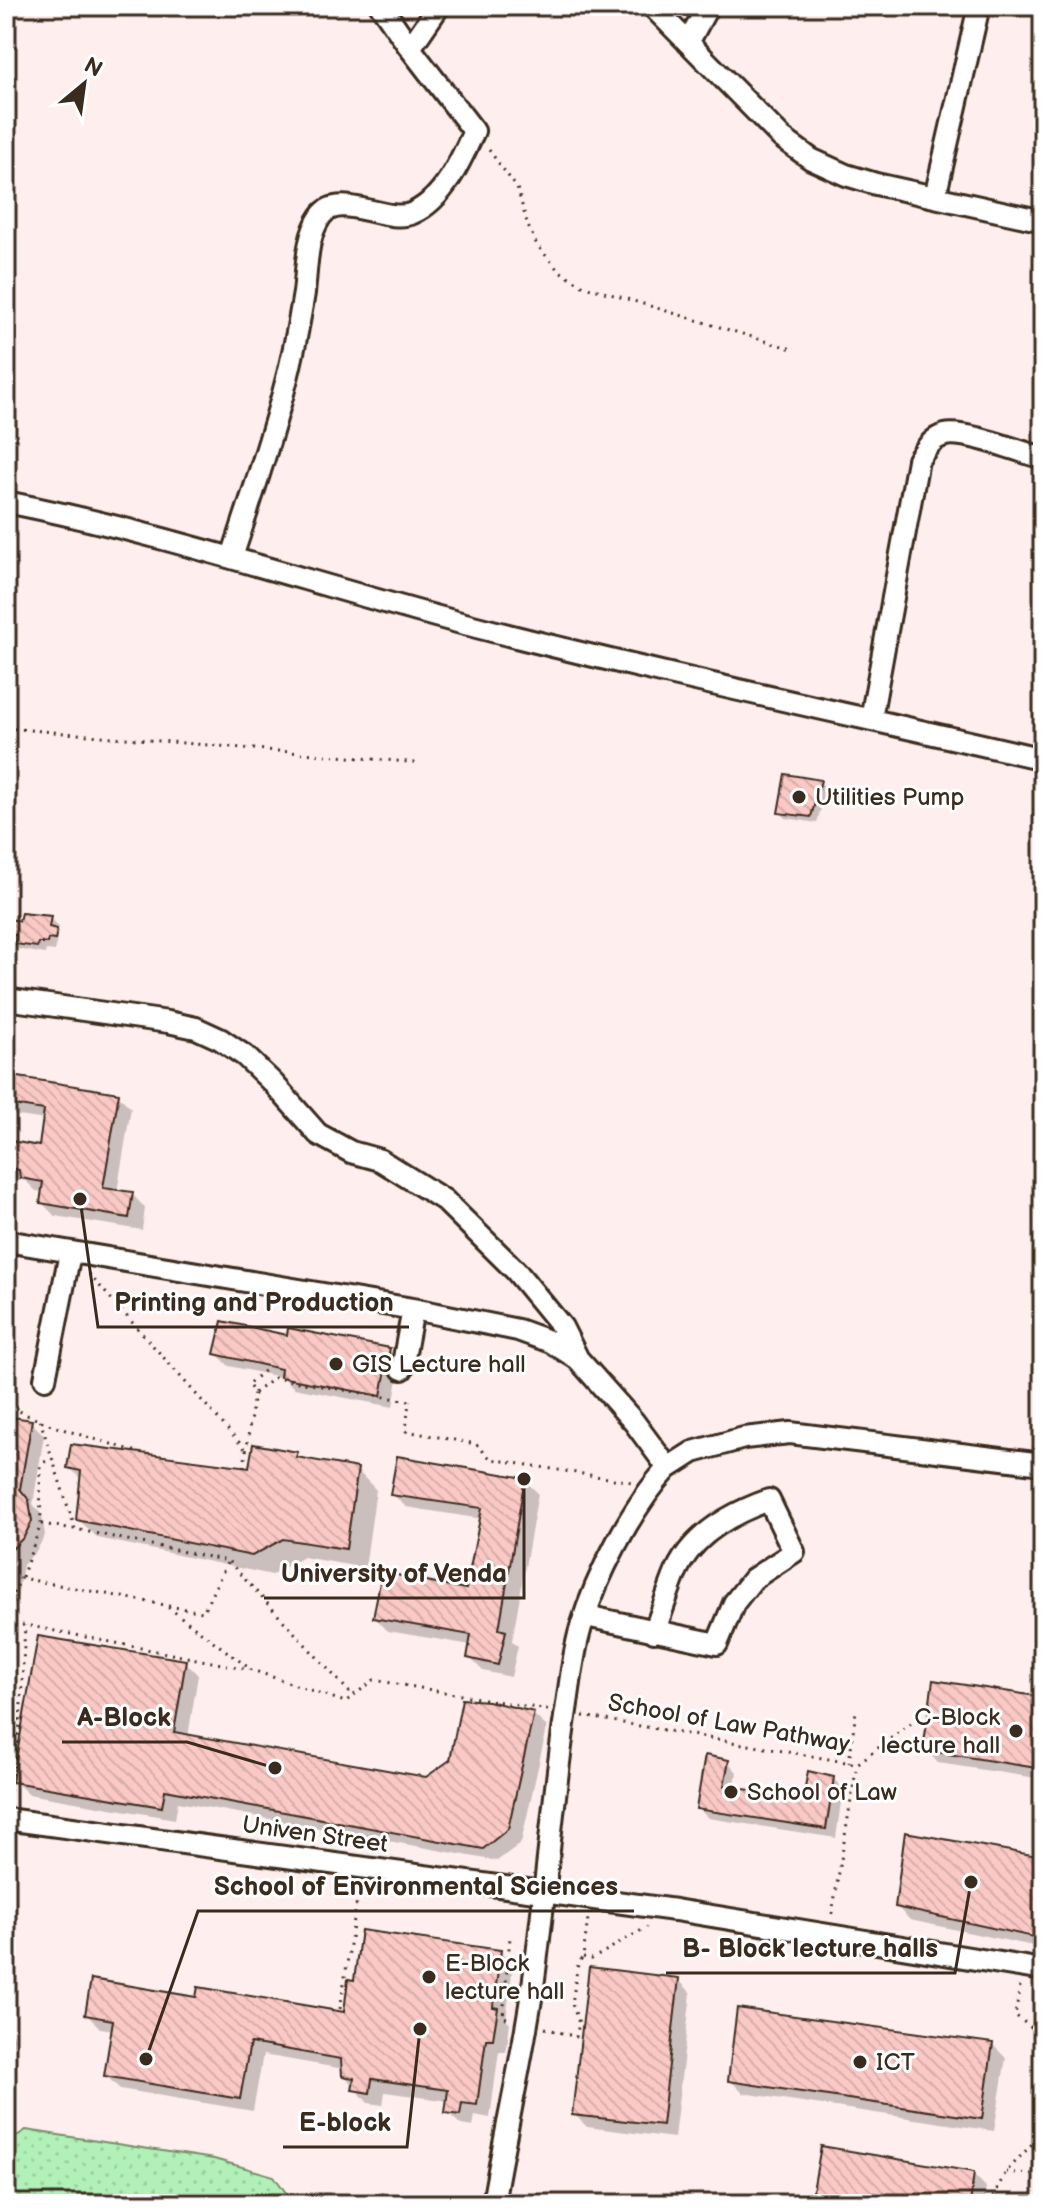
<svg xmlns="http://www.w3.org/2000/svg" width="1049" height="2210" font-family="'Balsamiq Sans',sans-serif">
<defs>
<pattern id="grass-dots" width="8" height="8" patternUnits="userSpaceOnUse" patternTransform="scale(2)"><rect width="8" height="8" fill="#b1f0b7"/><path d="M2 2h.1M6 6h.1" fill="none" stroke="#99ce9d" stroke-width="1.8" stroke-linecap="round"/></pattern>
<pattern id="building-back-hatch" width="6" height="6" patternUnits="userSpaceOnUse" patternTransform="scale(2)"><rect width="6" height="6" fill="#fac9c6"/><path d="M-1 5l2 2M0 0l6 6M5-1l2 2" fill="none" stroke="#d7adaa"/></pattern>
</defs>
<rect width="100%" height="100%" fill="#feefee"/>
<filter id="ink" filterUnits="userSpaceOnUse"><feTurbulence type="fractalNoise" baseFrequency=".0125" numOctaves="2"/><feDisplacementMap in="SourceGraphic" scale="16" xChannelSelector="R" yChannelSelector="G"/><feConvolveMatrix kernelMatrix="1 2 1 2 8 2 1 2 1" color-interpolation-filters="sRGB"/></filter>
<g filter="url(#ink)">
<path fill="url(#grass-dots)" stroke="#768d6a" stroke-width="2" d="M26,2130L214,2159L274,2176L294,2204H6V2143Z"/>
<path fill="#0003" fill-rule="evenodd" d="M820,782L826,788L817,823L786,818L780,812Z
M50,918L58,927L55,951L46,950L45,954L6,947V920L21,923Z
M6,1077L118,1095L131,1108L117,1192L132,1194L145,1208L142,1230L55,1216L42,1203L44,1192L36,1191L26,1181L6,1177V1142L40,1148L45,1120L6,1114Z
M389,1350L401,1362L393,1407L294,1388L284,1378L229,1366L216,1353Z
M6,1418L31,1422L44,1435L33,1504L42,1515L45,1535L37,1550L23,1565L16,1604L6,1603Z
M297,1454L303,1460L357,1470L376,1490L365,1568L303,1557L272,1575L98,1538L78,1519L82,1480L69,1467L251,1469Z
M524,1480L538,1493L512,1641L518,1646L511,1677L483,1671L469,1657L471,1645L388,1631L375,1618L468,1591L482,1519L406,1507L392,1494Z
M185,1662L198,1675L188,1737L427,1779L533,1714L547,1727L521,1843L497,1861L178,1802L175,1819L28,1794L15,1781Z
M1043,1699V1779L938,1763L925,1749Z
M728,1762L737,1772L734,1790L804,1801L833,1779L843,1788L836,1838L708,1818L698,1808Z
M1043,1859V1948L910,1920L897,1907Z
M500,1952L513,1965L506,2019L510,2023L506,2052L499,2051L490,2118L475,2115L473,2127L461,2125L447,2112L449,2101L385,2092L383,2105L368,2103L344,2075V2069L263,2055L253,2111L120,2089L106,2076L114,2030L100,2028L87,2015L198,1999L346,2014ZM497,1960H501L493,2018L489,2017Z
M678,1979L691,1993L674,2138L587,2127L574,2114Z
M6,2027L15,2037L10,2070H6Z
M992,2044L1006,2058L994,2131L743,2093L730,2080Z
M973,2174L986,2187L984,2204H817L814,2201Z"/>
<path fill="url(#building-back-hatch)" stroke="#3b2a1e" stroke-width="2" d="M785,774L821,780L811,817L778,813Z
M21,913L51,916L49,927L57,929L55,940L48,939L47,943H38L37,947L15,944L16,935L6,934V918L19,921Z
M6,1075L119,1093L103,1188L133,1192L129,1218L40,1203L43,1182L20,1178L19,1170L6,1167V1140L39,1146L44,1110L6,1104Z
M222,1321L287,1335L288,1328L390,1348L381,1396L280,1377L281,1369L214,1354Z
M6,1416L32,1420L20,1489L29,1500L32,1521L24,1537L6,1555Z
M71,1444L249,1467L253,1444L298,1452L296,1457L358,1468L346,1549L283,1539L252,1556L76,1520L81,1471L67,1468Z
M397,1456L525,1478L499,1629L506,1631L498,1665L467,1658L471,1635L373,1618L382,1572L466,1589L482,1508L390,1495Z
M38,1636L186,1660L174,1732L426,1777L450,1760L462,1699L488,1701L534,1712L508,1829L483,1849L165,1790L162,1807L12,1782Z
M933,1680L1043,1697V1769L923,1750Z
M705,1755L729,1760L724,1786L803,1798L808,1771L834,1777L826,1829L696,1809Z
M905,1832L1043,1857V1939L895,1907Z
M361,1930L501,1950L493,2007L498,2008L493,2039H486L477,2105L462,2103L460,2115L445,2113L448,2090L372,2079L370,2093L352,2090L354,2078L342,2076L341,2059L250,2043L240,2099L104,2076L113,2020L85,2015L91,1979L196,1997L198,1987L344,2012L348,1979L354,1980Z
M589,1967L679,1978L662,2125L572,2115Z
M737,2008L993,2043L982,2119L728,2081Z
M821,2146L974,2172L970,2204H825L811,2202Z"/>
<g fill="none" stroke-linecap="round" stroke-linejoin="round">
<g stroke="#3b2a1e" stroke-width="26">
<path id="minor" d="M381,6L410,48
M652,6L782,138L811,159L846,175L876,184L1043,221
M688,43L708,6
M935,197L979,6
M6,502C160,532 309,583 461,623C654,673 849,714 1043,759
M232,557C251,499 271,441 286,382C294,353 299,323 304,293C307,268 306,237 321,216C339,190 387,225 413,213C444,199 461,160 474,131L410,48L439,6
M871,719L918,460C925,450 932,438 945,435C965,430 1021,452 1043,458
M6,999L168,1022L196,1028L220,1039L245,1056L274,1084L318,1134L351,1152L380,1160L444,1200L516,1271L562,1327L578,1359
M6,1241L413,1309L518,1330L551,1342L578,1359L634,1422L668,1468L693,1452L744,1438L790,1433L1043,1464
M402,1369L413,1309
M45,1379L70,1253
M586,1616L717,1644L734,1603L753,1579L794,1552L769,1500C732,1513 693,1534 676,1572C668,1591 662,1612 654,1632
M6,1819L675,1910L1043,1970
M493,2204C506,2126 525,2049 535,1971C546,1886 553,1801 565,1717C570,1687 572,1657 581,1627C596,1577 632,1506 668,1468"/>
</g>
<path stroke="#3b2a1e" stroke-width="3" stroke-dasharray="2 6" stroke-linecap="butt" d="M489,150L517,188L528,226L537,245L558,270L584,286L792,349
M6,728L420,763
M89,1274L246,1450
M254,1393L274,1378L409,1401L406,1431L476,1444L491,1459L632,1482
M6,1403C39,1426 98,1439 137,1452
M40,1420L75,1529L228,1561L353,1696
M244,1467L254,1393L248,1384L267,1368
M41,1524L75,1529
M22,1577L41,1524L40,1469L42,1463L52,1459
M168,1606L203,1612L228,1561
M6,1608L21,1578L165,1605L249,1668
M6,1627L25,1625L252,1670L345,1702L374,1680L548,1710
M583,1716L857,1764L919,1717
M6,1721L20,1723L25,1625
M849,1763L856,1711
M9,1799L20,1723
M832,1914L857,1764
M583,1957L592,1959L647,1927
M1020,1986L1015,2015L1043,2037
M340,2009L359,1887
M507,2018L503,2017L510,1937
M545,2028L576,2037L579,2023L572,2004L578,1963L583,1957L588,1918
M1006,2172L1043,2175
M989,2204L1006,2172L1043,2132"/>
<use href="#minor" stroke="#fff" stroke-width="20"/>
</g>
</g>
<g fill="#3b2a1e" stroke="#fff" stroke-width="3">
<circle cx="799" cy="797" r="8"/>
<circle cx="336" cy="1364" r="8"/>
<circle cx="1016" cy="1731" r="8"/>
<circle cx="731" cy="1792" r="8"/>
<circle cx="429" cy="1977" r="8"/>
<circle cx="860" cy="2062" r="8"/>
</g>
<g text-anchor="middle" stroke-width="6" stroke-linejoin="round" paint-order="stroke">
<g font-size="24" fill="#3b2a1e" stroke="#fff" text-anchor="start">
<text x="815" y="805">Utilities Pump</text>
<text x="352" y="1372">GIS Lecture hall</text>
<text x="1000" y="1725" text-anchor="end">C-Block<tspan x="1000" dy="28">lecture hall</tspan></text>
<text x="747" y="1800">School of Law</text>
<text x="445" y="1971">E-Block<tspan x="445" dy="28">lecture hall</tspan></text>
<text x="876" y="2070">ICT</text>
</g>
<g font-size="24" fill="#3b2a1e" stroke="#fff">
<text transform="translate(729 1723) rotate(10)" y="8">School of Law Pathway</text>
<text transform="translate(315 1834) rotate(8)" y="8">Univen Street</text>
</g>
</g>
<path fill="none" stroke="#3b2a1e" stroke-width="3" d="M80 1199L98 1327H409M524 1479L524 1598H264M275 1768L187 1742H62M146 2059L198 1911H634M971 1882L955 1973H666M420 2029L407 2147H283"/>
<g fill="#3b2a1e" stroke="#fff" stroke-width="3">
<circle cx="80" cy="1199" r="8"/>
<circle cx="524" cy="1479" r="8"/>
<circle cx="275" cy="1768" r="8"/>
<circle cx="146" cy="2059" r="8"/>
<circle cx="971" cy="1882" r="8"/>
<circle cx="420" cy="2029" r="8"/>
</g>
<g font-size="26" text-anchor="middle" font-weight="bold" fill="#3b2a1e" stroke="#fff" stroke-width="6" stroke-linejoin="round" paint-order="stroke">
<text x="254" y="1311">Printing and Production</text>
<text x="394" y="1582">University of Venda</text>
<text x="124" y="1726">A-Block</text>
<text x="416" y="1895">School of Environmental Sciences</text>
<text x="810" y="1957">B- Block lecture halls</text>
<text x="345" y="2131">E-block</text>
</g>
<rect width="1049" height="2210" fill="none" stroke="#fff" stroke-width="32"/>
<rect x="16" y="16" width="1017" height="2178" fill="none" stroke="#3b2a1e" stroke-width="3" filter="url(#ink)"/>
<g transform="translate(84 84) rotate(29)" stroke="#ffffff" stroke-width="6" paint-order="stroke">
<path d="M0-6L14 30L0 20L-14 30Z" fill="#3b2a1e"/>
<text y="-12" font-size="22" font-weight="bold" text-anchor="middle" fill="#3b2a1e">N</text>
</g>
</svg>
